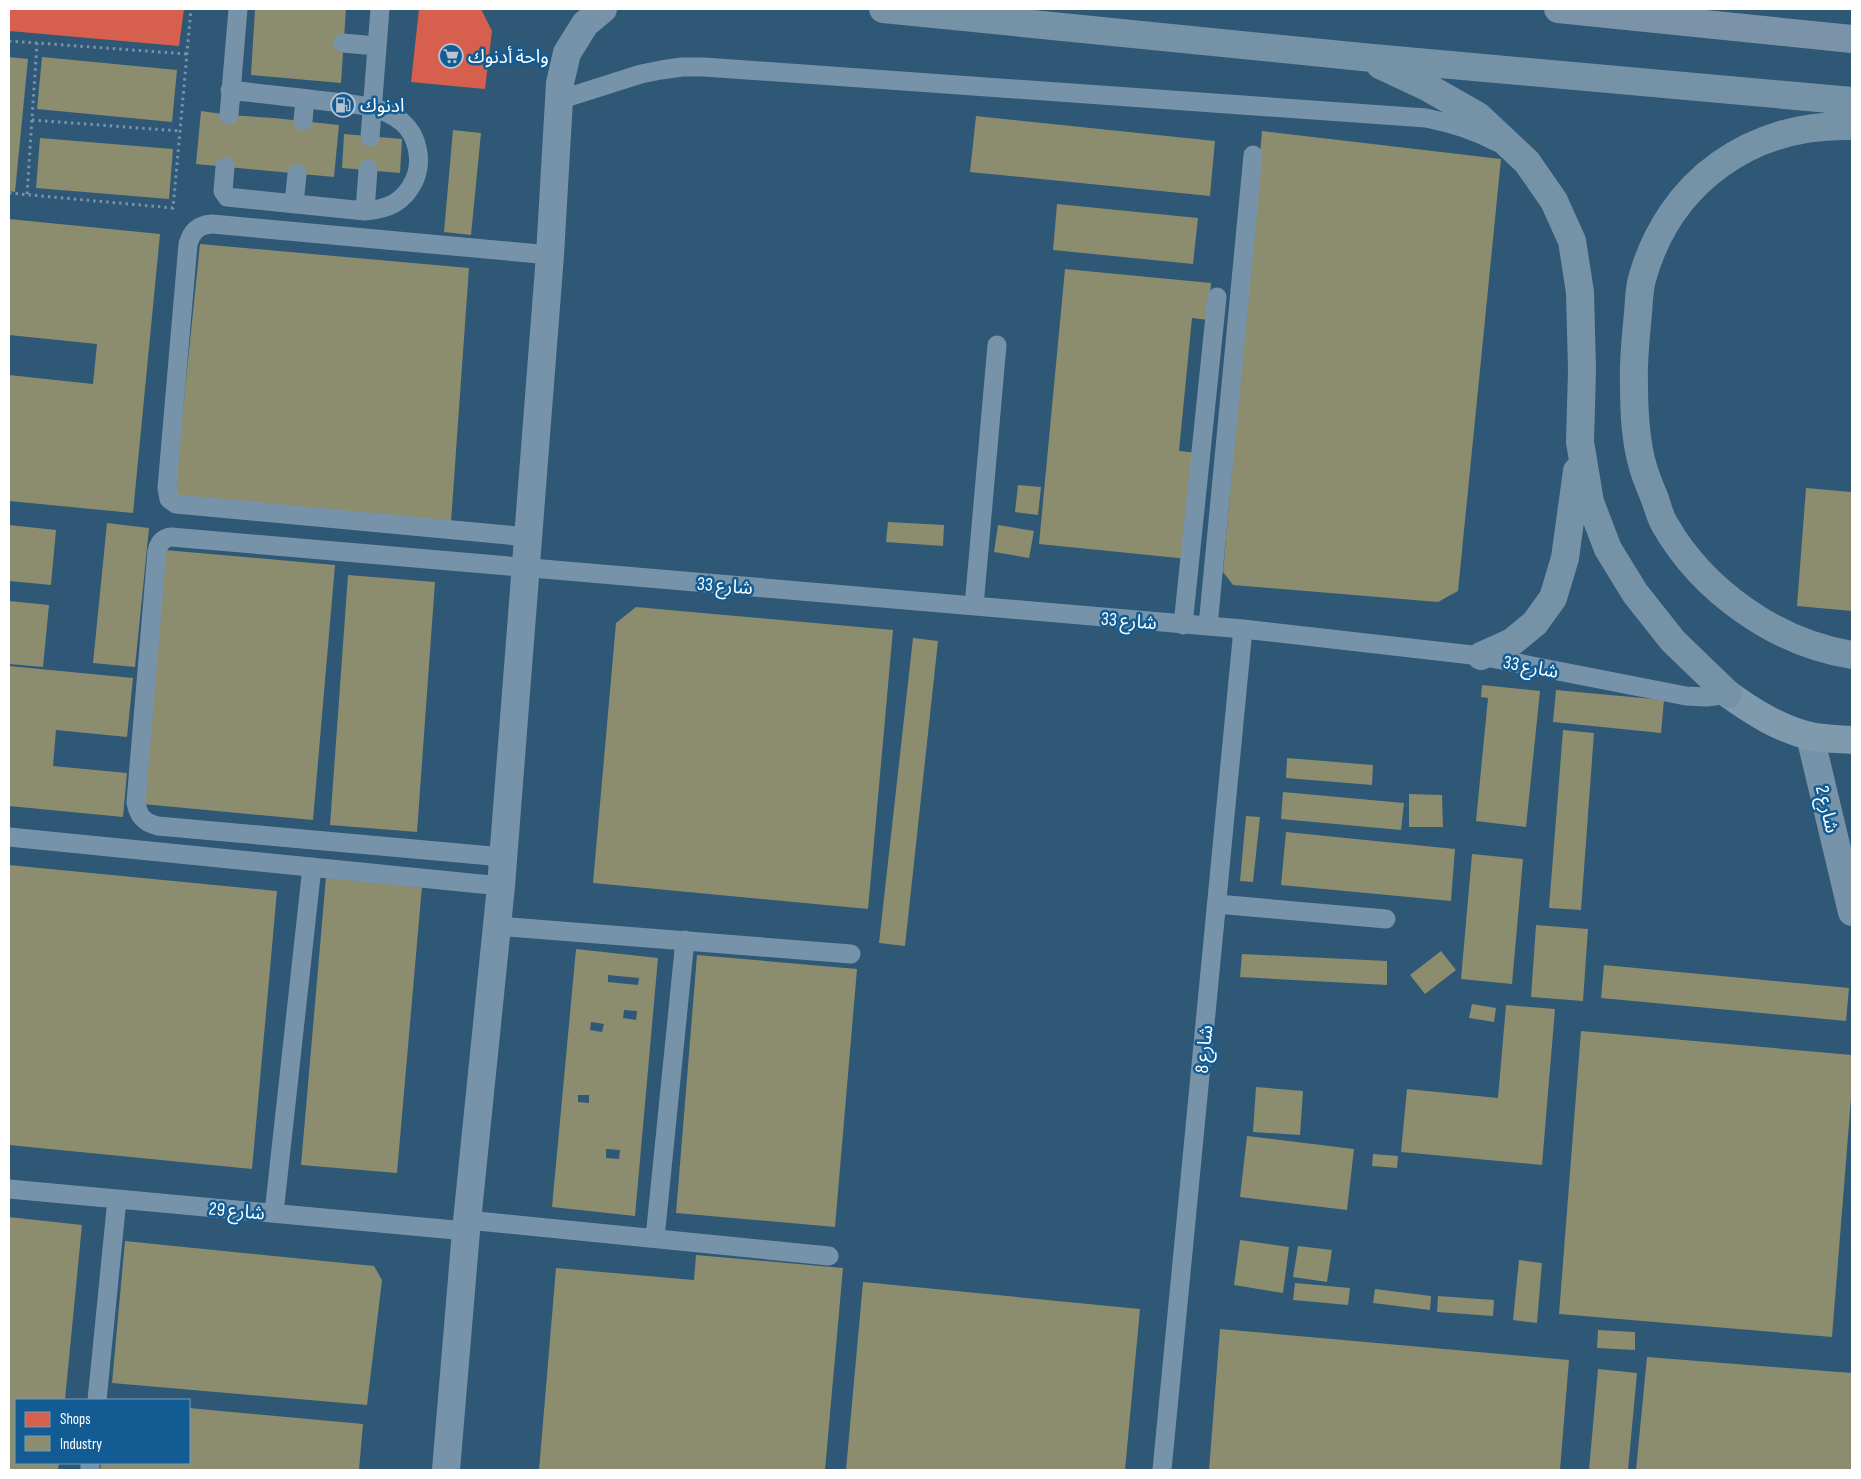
<svg xmlns="http://www.w3.org/2000/svg" width="1861" height="1479" font-family="'Sofia Sans Condensed','Noto Sans Arabic',sans-serif">
<rect width="100%" height="100%" fill="#2f5776"/>
<path fill="#d6604d" d="M9,9H184L179,46L9,31Z
M419,9H481L492,31L485,89L411,82Z"/>
<path fill="#8c8c6e" fill-rule="evenodd" d="M255,9H346L341,83L251,75Z
M9,57L28,59L15,192L9,191Z
M42,57L177,70L172,122L37,109Z
M201,111L229,115L274,118L339,125L334,177L196,164Z
M976,116L1215,141L1210,196L970,172Z
M453,130L481,133L471,235L444,232Z
M1262,131L1501,159L1458,591L1438,602L1233,585L1223,572Z
M344,134L402,139L400,173L342,168Z
M40,138L173,149L169,199L36,188Z
M1057,204L1198,218L1193,264L1053,250Z
M9,219L160,234L133,513L9,501V375L93,384L97,344L9,335Z
M200,244L469,268L451,522L174,496Z
M1065,269L1211,283L1208,320L1192,318L1179,451L1198,453L1188,559L1039,544Z
M1018,485L1041,487L1038,515L1015,512Z
M1806,488L1852,492V611L1797,606Z
M888,522L944,525L943,546L886,542Z
M107,523L149,528L135,667L93,663Z
M9,525L56,530L51,585L9,581Z
M998,525L1034,531L1029,558L994,552Z
M165,550L335,565L313,820L143,804Z
M348,575L435,582L417,832L330,825Z
M9,601L49,605L43,667L9,664Z
M636,607L893,630L868,909L593,883L616,623Z
M913,638L938,641L905,946L879,943Z
M9,666L133,678L127,737L56,730L53,766L127,773L123,817L9,806Z
M1482,685L1540,691L1526,827L1476,821L1488,698L1481,697Z
M1556,690L1664,700L1661,733L1553,722Z
M1563,730L1594,733L1581,910L1549,908Z
M1287,758L1373,765L1372,785L1286,778Z
M1283,792L1404,803L1401,830L1281,819Z
M1409,794L1442,795L1443,827H1409Z
M1246,816L1260,817L1253,882L1240,881Z
M1286,832L1455,849L1451,901L1281,885Z
M1472,854L1523,859L1512,984L1461,979Z
M9,865L277,891L252,1169L9,1145Z
M326,877L422,886L397,1173L301,1165Z
M1536,925L1588,929L1583,1001L1531,997Z
M576,949L658,958L635,1216L552,1207ZM608,975L639,978L638,985L608,982ZM624,1010L637,1011L636,1020L623,1018ZM591,1022L604,1024L602,1032L590,1030ZM578,1095H589V1103L578,1102ZM606,1149L620,1150L619,1159L606,1158Z
M1441,951L1456,970L1425,994L1410,975Z
M1242,954L1387,961V985L1240,977Z
M697,955L857,969L835,1227L676,1213Z
M1604,965L1849,988L1846,1021L1601,998Z
M1472,1004L1496,1008L1494,1022L1469,1018Z
M1506,1005L1555,1009L1542,1165L1401,1152L1407,1089L1498,1098Z
M1581,1031L1852,1055V1086L1832,1337L1559,1314Z
M1256,1087L1303,1091L1300,1135L1253,1132Z
M1247,1136L1354,1149L1347,1210L1240,1197Z
M1373,1154L1398,1156L1397,1168L1372,1166Z
M9,1217L82,1225L65,1400H16V1463H59L58,1470H9Z
M1240,1240L1289,1247L1283,1293L1234,1285Z
M125,1241L374,1266L382,1280L367,1405L112,1383Z
M1298,1246L1332,1250L1327,1282L1293,1277Z
M696,1255L843,1268L825,1470H539L556,1268L694,1280Z
M1519,1260L1542,1263L1537,1323L1513,1320Z
M863,1282L1140,1309L1125,1470H846Z
M1295,1283L1350,1288L1348,1305L1293,1300Z
M1375,1289L1431,1296L1430,1310L1373,1303Z
M1438,1296L1494,1300L1493,1316L1437,1312Z
M1220,1329L1569,1360L1560,1470H1209Z
M1598,1330L1635,1332V1350L1597,1348Z
M1647,1357L1852,1373V1470H1636Z
M1598,1369L1637,1373L1628,1470H1589Z
M189,1408L363,1424L359,1470H100L101,1463H189Z"/>
<g fill="none" stroke-linecap="round" stroke-linejoin="round">
<path stroke="#7793a9" stroke-width="3" stroke-dasharray="2.5 4" stroke-linecap="butt" d="M9,41L187,54
M32,120L180,131
M9,193L173,208L191,9
M27,194L37,43"/>
<path stroke="#7793a9" stroke-width="19" d="M343,43L376,46
M559,100L641,74L661,70L682,67H704L1426,118C1451,123 1474,130 1497,142
M229,115L238,9
M303,121L305,99
M370,137L380,9
M225,167L223,191L227,197L365,211C388,209 403,203 414,181C423,162 418,135 402,122C394,115 380,109 371,107C356,104 340,103 325,101C294,97 262,94 230,90
M294,204L297,174
M365,211L368,169
M528,537L176,504L169,499L167,488L188,244C192,231 198,225 212,224L550,255
M974,606L997,345
M1183,625L1217,297
M1208,626L1253,155
M9,837L501,886
M503,857L158,826C144,823 138,816 136,802L157,551C159,543 163,538 171,537L1243,629L1481,656L1686,696L1707,697L1728,694
M1217,904L1386,919
M497,926L851,954
M9,1189L466,1231
M274,1213L312,867
M467,1220L829,1256
M655,1238L685,940
M97,1400L117,1199
M90,1470V1463
M1162,1470L1243,629"/>
<path stroke="#7793a9" stroke-width="28" d="M1810,736L1852,912
M446,1470L466,1231L501,886L550,255L560,83L567,53L585,24L603,9"/>
<path stroke="#7f99ad" stroke-width="28" d="M1728,694C1753,712 1780,729 1810,736C1824,739 1838,739 1852,740"/>
<path stroke="#7692a7" stroke-width="28" d="M883,9L1362,57L1852,101
M1380,65L1427,87L1478,116L1527,162L1554,201L1572,241L1580,292L1582,370L1580,442L1590,502L1608,549L1635,593L1673,641L1728,694
M1852,126C1752,123 1669,181 1642,279C1639,290 1639,302 1638,313C1636,337 1633,359 1634,383C1634,411 1635,440 1643,467C1646,478 1651,489 1655,499C1658,508 1660,517 1665,525C1703,591 1776,643 1852,655
M1481,656L1512,642L1535,623L1553,598L1565,558L1577,471"/>
<path stroke="#7a93a9" stroke-width="28" d="M1558,9L1852,39"/>
</g>
<defs>
<g id="supermarket-ring" transform="scale(1.25)"><circle r="9.5" fill="#125b93" stroke="#b6c4cf" stroke-width="1.5"/><path d="M-6-5.5h2.5l.6 2H6L4.5 2H-2.5L-4.4-4H-6ZM-1.5 3.2a1.3 1.3 0 1 0 .1 0ZM3 3.2a1.3 1.3 0 1 0 .1 0Z" fill="#b6c4cf"/></g>
<g id="fuel-ring" transform="scale(1.25)"><circle r="9.5" fill="#125b93" stroke="#b6c4cf" stroke-width="1.5"/><path d="M-5.5-6h7V0h2V4h1.3V-2.5L3-4.5l.8-.8L6-3V5H2.5V1h-1V6h-7ZM-4.2-4.7v3.2H.2V-4.7Z" fill="#b6c4cf"/></g>
</defs>
<g fill-rule="evenodd">
<use href="#supermarket-ring" x="451" y="56"/>
<use href="#fuel-ring" x="343" y="105"/>
</g>
<g text-anchor="middle" stroke-width="5" stroke-linejoin="round" paint-order="stroke">
<g font-size="19" fill="#fff" stroke="#125b93" text-anchor="start">
<text x="468" y="63">واحة أدنوك</text>
<text x="360" y="112">ادنوك</text>
</g>
<g font-size="19" fill="#fff" stroke="#125b93">
<text transform="translate(725 585) rotate(5)" y="7">شارع 33</text>
<text transform="translate(1129 620) rotate(5)" y="7">شارع 33</text>
<text transform="translate(1531 666) rotate(11)" y="7">شارع 33</text>
<text transform="translate(1828 809) rotate(77)" y="7">شارع 2</text>
<text transform="translate(1203 1049) rotate(-84)" y="7">شارع 8</text>
<text transform="translate(237 1210) rotate(5)" y="7">شارع 29</text>
</g>
</g>
<rect width="1861" height="1479" fill="none" stroke="#ffffff" stroke-width="20"/>
<rect x="15" y="1399" width="175" height="65" fill="#125b93" stroke="#719dbe"/>
<rect x="25" y="1412" width="25" height="15" fill="#d6604d" stroke="#719dbe"/>
<text x="60" y="1424" font-size="15" fill="#ffffff">Shops</text>
<rect x="25" y="1436" width="25" height="15" fill="#8c8c6e" stroke="#719dbe"/>
<text x="60" y="1449" font-size="15" fill="#ffffff">Industry</text>
</svg>
